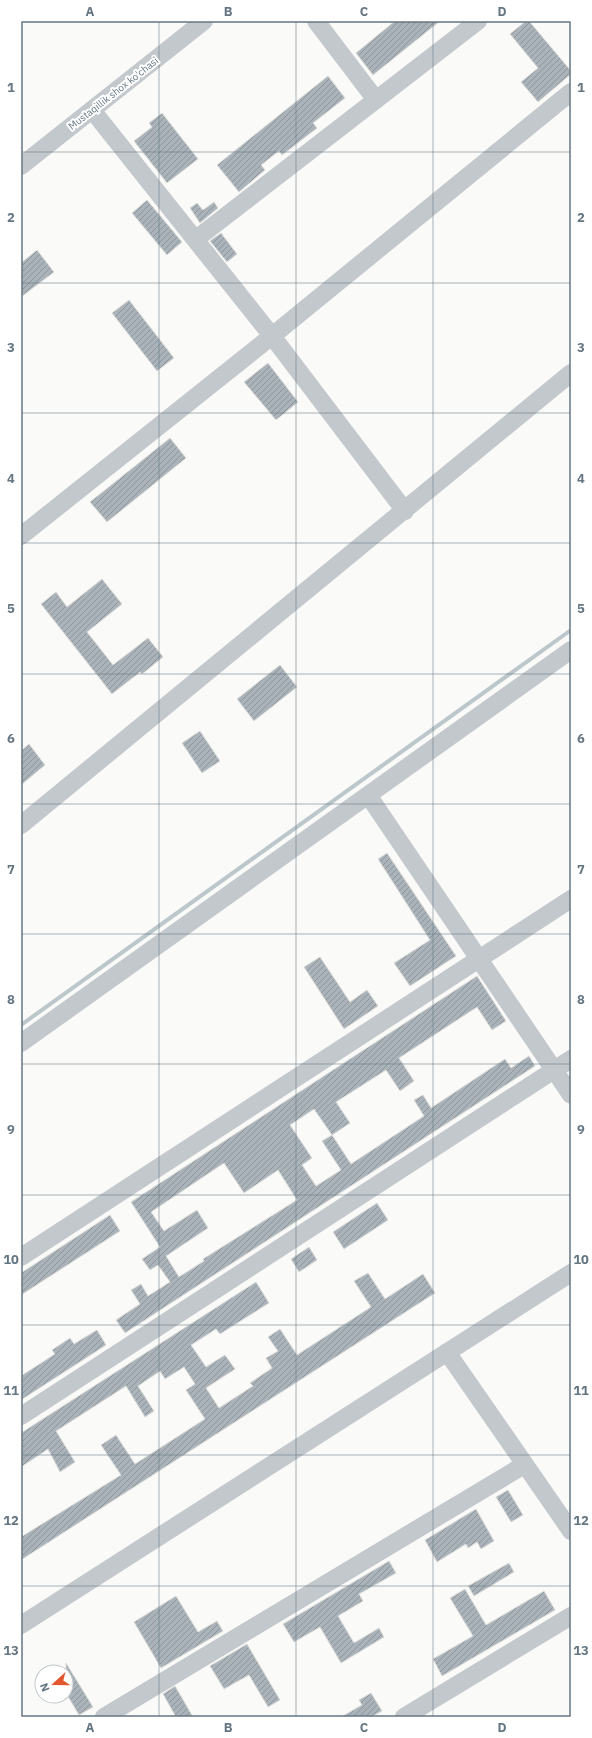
<svg xmlns="http://www.w3.org/2000/svg" width="592" height="1738" font-family="'IBM Plex Sans',sans-serif">
<defs>
<pattern id="building-hatch" width="6" height="6" patternUnits="userSpaceOnUse"><rect width="6" height="6" fill="#aab3b9"/><path d="M-1 1l2-2M0 6l6-6M5 7l2-2" fill="none" stroke="#8e969c"/></pattern>
</defs>
<rect width="100%" height="100%" fill="#fafaf8"/>
<g fill="none" stroke-linecap="round" stroke-linejoin="round">
<path stroke="#bbc7cb" stroke-width="4" d="M21,1025L571,630"/>
</g>
<path fill="url(#building-hatch)" stroke="#dcdcda" fill-rule="evenodd" d="M395,21H440L373,75L356,53Z
M526,21H529L571,71V74L538,102L521,82L538,68L510,34Z
M328,76L345,98L313,123L317,128L308,135L282,155L279,151L261,165L265,170L239,192L217,165Z
M162,113L198,159L167,183L134,141L152,127L149,123Z
M147,200L182,242L167,255L132,213Z
M214,202L218,208L200,223L190,208L197,203L203,210Z
M221,233L237,254L227,262L210,241Z
M37,250L54,272L21,297V263Z
M129,300L174,358L157,371L112,313Z
M268,363L298,402L276,420L244,382Z
M170,438L186,458L107,522L90,502Z
M102,579L122,604L87,632L113,665L148,638L163,657L142,674L140,672L112,694L41,604L56,592L67,607Z
M280,665L297,687L254,721L237,699Z
M200,731L220,761L202,773L182,743Z
M29,744L45,765L21,785V751Z
M387,853L456,956L410,986L394,963L430,940L378,859Z
M320,957L350,1002L367,990L378,1006L344,1029L304,967Z
M477,976L506,1021L492,1030L477,1007L399,1058L414,1081L400,1091L386,1070L336,1102L350,1123L332,1135L351,1164L424,1116L414,1100L423,1095L431,1108L505,1059L511,1068L529,1056L535,1066L125,1333L116,1320L140,1304L131,1290L141,1284L148,1296L170,1282L158,1265L150,1270L142,1259L160,1247L131,1202ZM314,1109L332,1135L322,1141L341,1170L316,1186L302,1165L312,1158L290,1125ZM224,1163L244,1193L278,1170L297,1200L203,1259L204,1261L179,1277L166,1256L208,1228L197,1210L164,1231L151,1212Z
M377,1203L388,1220L344,1249L333,1232Z
M110,1215L120,1231L21,1295V1273Z
M309,1247L317,1260L299,1272L291,1259Z
M368,1273L385,1299L423,1274L435,1293L21,1560V1537L121,1475L101,1445L116,1435L135,1464L205,1419L186,1390L195,1384L184,1367L165,1379L160,1371L138,1386L154,1411L145,1417L126,1386L56,1431L75,1462L60,1472L48,1449L21,1467V1433L256,1282L269,1303L220,1334L216,1329L191,1345L206,1367L225,1355L235,1369L206,1388L219,1408L253,1386L250,1383L272,1368L266,1358L278,1351L268,1337L280,1329L297,1355L371,1307L354,1281Z
M97,1330L106,1345L21,1400V1376L55,1354L52,1350L70,1338L74,1344Z
M508,1490L523,1515L511,1522L496,1497Z
M476,1509L494,1541L481,1549L477,1542L468,1548L466,1544L437,1562L425,1540Z
M389,1561L396,1573L359,1594L363,1601L338,1616L354,1643L379,1628L384,1637L341,1663L320,1627L294,1642L283,1624Z
M509,1563L514,1572L474,1596L468,1586Z
M465,1589L486,1625L544,1591L555,1610L442,1676L433,1659L473,1636L450,1598Z
M176,1596L198,1632L217,1621L223,1631L161,1668L134,1622Z
M247,1644L280,1700L268,1707L249,1675L224,1689L210,1666Z
M66,1663L93,1707L79,1715L66,1693Z
M175,1686L193,1717H176L163,1694Z
M371,1693L382,1711L371,1717H341L362,1705L359,1700Z"/>
<g fill="none" stroke-linecap="round" stroke-linejoin="round">
<path stroke="#c3c8cc" stroke-width="18" d="M316,21L376,100
M92,110L272,336L405,511
M21,166L204,21
M196,239L478,21
M21,536L272,336L571,92
M368,795L571,1095
M21,825L571,373
M21,1043L571,650
M21,1257L571,899
M447,1352L571,1531
M21,1416L571,1059
M21,1625L571,1273
M104,1717L524,1465
M404,1717L571,1616"/>
</g>
<path fill="none" stroke="#657683" stroke-width="1" stroke-opacity="0.55" d="M159,21V1717M296,21V1717M433,21V1717M21,152H571M21,283H571M21,413H571M21,543H571M21,674H571M21,804H571M21,934H571M21,1064H571M21,1195H571M21,1325H571M21,1455H571M21,1586H571"/>
<g text-anchor="middle" stroke-width="4" stroke-linejoin="round" paint-order="stroke">
<g font-size="10" fill="#657683" stroke="#fff">
<text transform="translate(113 93) rotate(-38)" y="4">Mustaqillik shox ko'chasi</text>
</g>
</g>
<rect width="592" height="1738" fill="none" stroke="#ffffff" stroke-width="44"/>
<g transform="translate(54 1684) rotate(249)"><circle r="19" fill="#ffffff" stroke="#c1c8cd"/>
<path d="M0-3L7 15L0 10L-7 15Z" fill="#e4572e"/>
<text y="-6" font-size="11" font-weight="bold" text-anchor="middle" fill="#657683">N</text>
</g>
<rect x="22" y="22" width="548" height="1694" fill="none" stroke="#657683" stroke-width="1.5"/>
<g font-size="13" text-anchor="middle" font-weight="bold" fill="#657683">
<text x="90" y="16">A</text>
<text x="228" y="16">B</text>
<text x="364" y="16">C</text>
<text x="502" y="16">D</text>
<text x="11" y="92">1</text>
<text x="581" y="92">1</text>
<text x="11" y="222">2</text>
<text x="581" y="222">2</text>
<text x="11" y="352">3</text>
<text x="581" y="352">3</text>
<text x="11" y="483">4</text>
<text x="581" y="483">4</text>
<text x="11" y="613">5</text>
<text x="581" y="613">5</text>
<text x="11" y="743">6</text>
<text x="581" y="743">6</text>
<text x="11" y="874">7</text>
<text x="581" y="874">7</text>
<text x="11" y="1004">8</text>
<text x="581" y="1004">8</text>
<text x="11" y="1134">9</text>
<text x="581" y="1134">9</text>
<text x="11" y="1264">10</text>
<text x="581" y="1264">10</text>
<text x="11" y="1395">11</text>
<text x="581" y="1395">11</text>
<text x="11" y="1525">12</text>
<text x="581" y="1525">12</text>
<text x="11" y="1655">13</text>
<text x="581" y="1655">13</text>
<text x="90" y="1732">A</text>
<text x="228" y="1732">B</text>
<text x="364" y="1732">C</text>
<text x="502" y="1732">D</text>
</g>
</svg>
